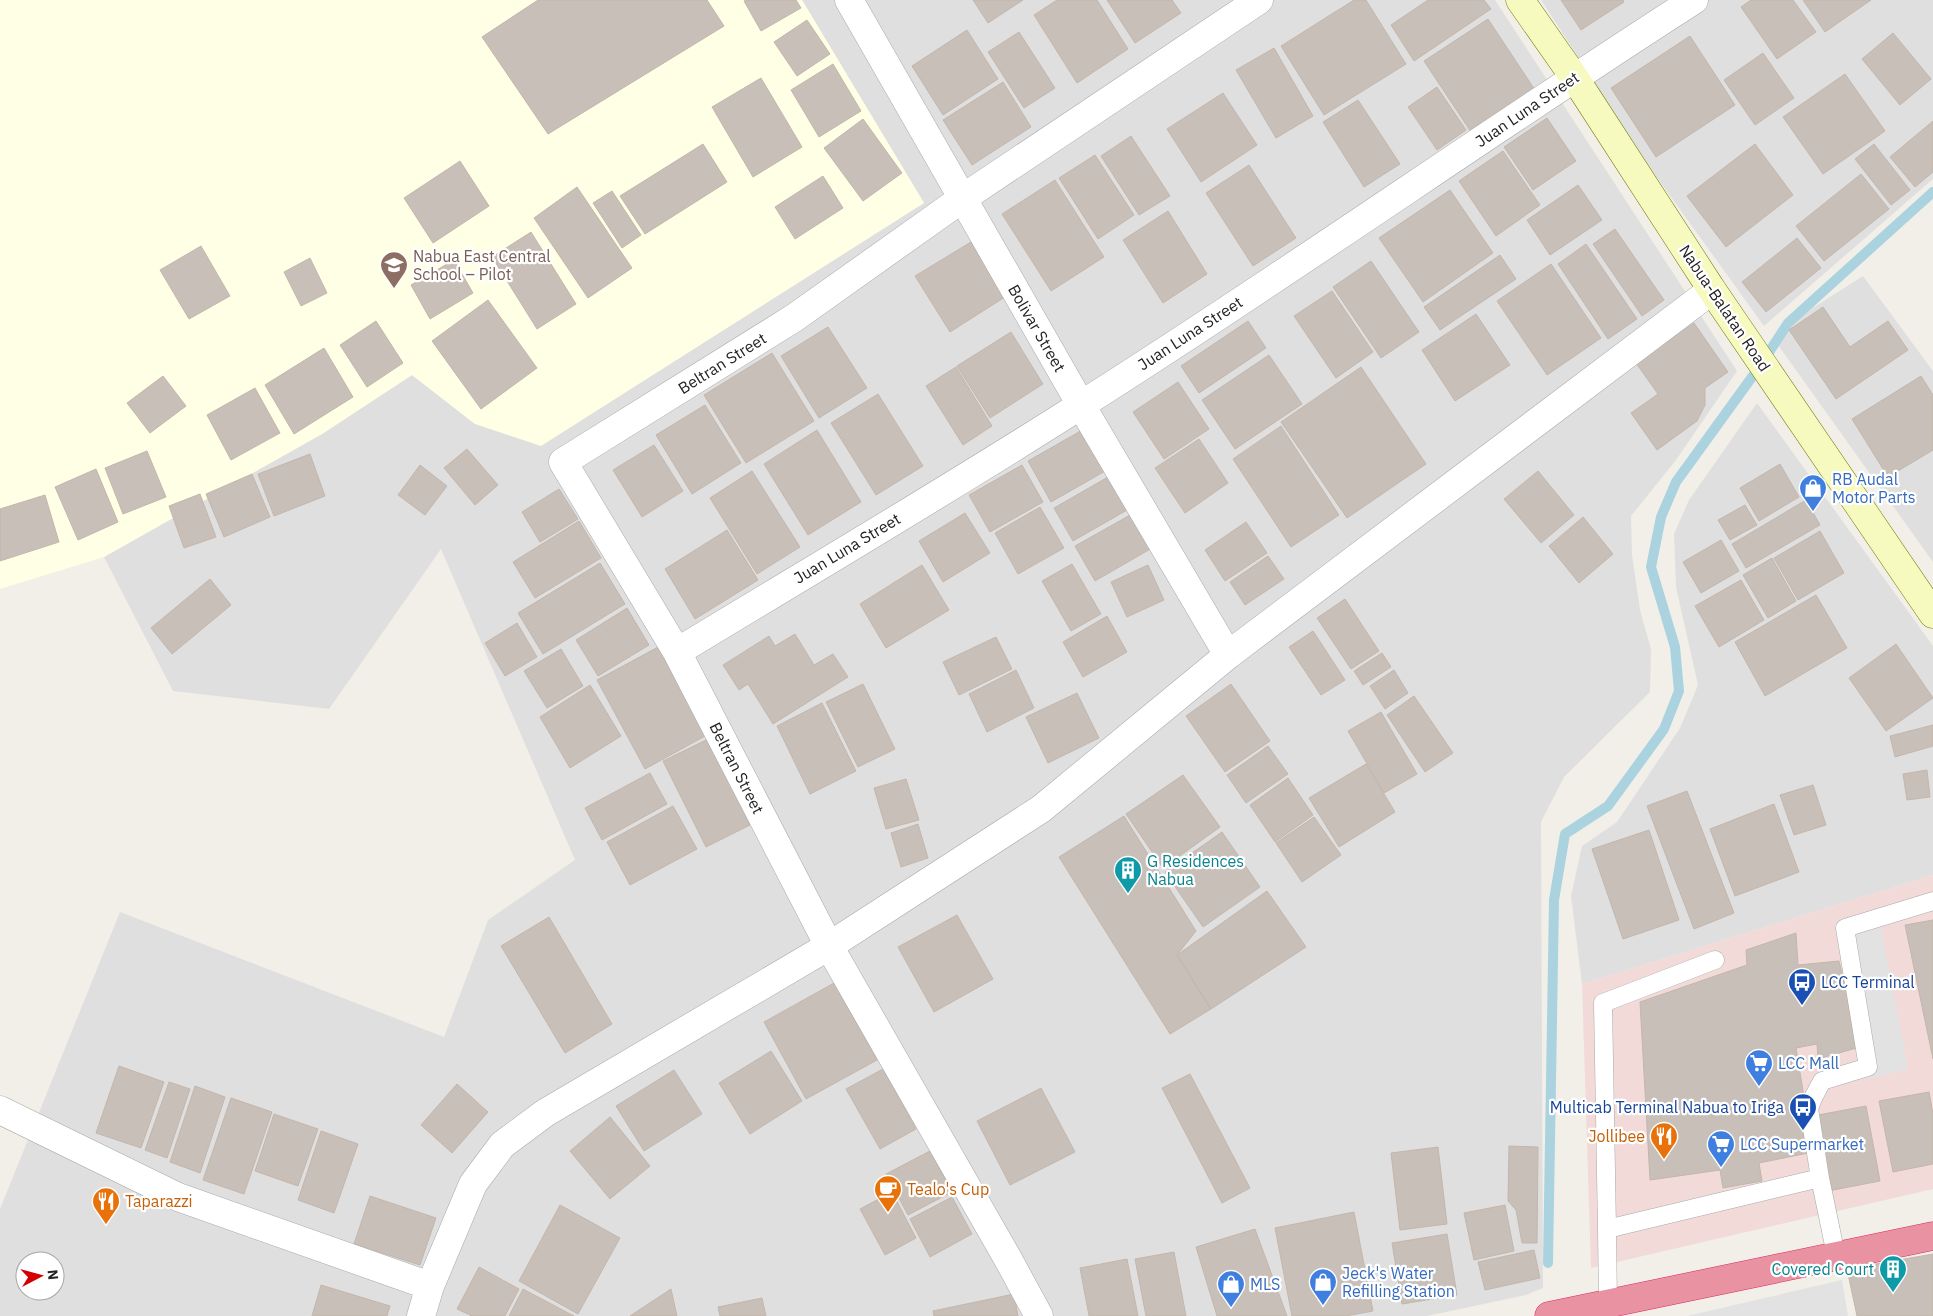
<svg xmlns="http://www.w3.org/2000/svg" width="1933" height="1316" font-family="'IBM Plex Sans',sans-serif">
<rect width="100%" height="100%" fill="#f2efe9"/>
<path fill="#e0dfdf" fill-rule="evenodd" d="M802,0H1495L1737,371L1676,460L1631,516L1632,555L1640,610L1651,649L1650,692L1564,777L1541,822L1543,1288L1526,1295L1427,1316H0V1209L120,912L444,1037L488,920L575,860L441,549L329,709L173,691L104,557L322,434L412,375L475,424L924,203ZM25,1261H55V1291H25Z
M1541,0H1933V179L1764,326L1653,172Z
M1863,276L1933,371V562L1778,345L1787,329L1811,309Z
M1757,403L1933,646V875L1582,984L1571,896L1582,846L1617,822L1680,728L1698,685L1676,587L1674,534L1689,500Z"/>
<path fill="#f2dad9" d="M1933,875V1189L1591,1268L1582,984Z"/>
<path fill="#ffffe5" d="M0,0H802L924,203L541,446L475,424L412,375L322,434L104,557L0,589Z"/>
<path fill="#e2e2e2" d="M1878,913L1908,1069L1867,1079L1841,923Z
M1842,1280L1848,1316H1687Z"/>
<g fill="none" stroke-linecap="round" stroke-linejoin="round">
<path stroke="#aad3df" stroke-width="10" d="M1548,1263L1554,900L1565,834L1608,806L1664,729L1679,691L1675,647L1651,567L1661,517L1676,482L1760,366L1788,323L1933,192"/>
</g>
<path fill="#c7bfb8" stroke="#c4b6ab" d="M538,0H707L724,26L548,134L482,37Z
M746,0H796L801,8L761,31L744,1Z
M973,0H1023L988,23Z
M1057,0H1097L1128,49L1077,83L1034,15Z
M1107,0H1172L1181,13L1135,43Z
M1354,0H1366L1406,64L1324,115L1281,46Z
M1428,0H1484L1491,9L1414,61L1391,25Z
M1561,0H1623L1624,2L1581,30Z
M1751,0H1793L1816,32L1777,59L1741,7Z
M1803,0H1871L1825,32Z
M1488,19L1535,90L1471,132L1424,61Z
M807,20L830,54L797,76L774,42Z
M967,30L998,79L943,115L912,66Z
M1019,32L1055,88L1024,108L988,52Z
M1893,33L1931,79L1900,105L1862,59Z
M1690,36L1735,105L1656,157L1611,88Z
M1274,48L1313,116L1276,138L1236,70Z
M1763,53L1794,98L1755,125L1724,80Z
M833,64L861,111L819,137L791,90Z
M1845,74L1885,131L1823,174L1783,117Z
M761,78L802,147L753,177L712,107Z
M1003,82L1031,127L972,165L943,120Z
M1437,87L1466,130L1437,150L1408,107Z
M1223,93L1257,145L1201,182L1167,129Z
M1358,100L1400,164L1364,187L1323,122Z
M1547,118L1576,161L1533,190L1504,147Z
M863,119L902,173L863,201L824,148Z
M1933,121V172L1915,187L1890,157Z
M1131,136L1170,196L1139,215L1101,156Z
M703,144L727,182L645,234L620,196Z
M1755,144L1793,195L1726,247L1687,196Z
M1874,144L1910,190L1891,205L1855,159Z
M1503,151L1540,205L1496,236L1459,181Z
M1095,155L1134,215L1098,239L1059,178Z
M460,161L489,206L433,243L404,198Z
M1249,165L1296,238L1253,266L1206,193Z
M1861,174L1889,209L1824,261L1796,226Z
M823,176L843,208L795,239L775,207Z
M1055,180L1104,257L1051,291L1002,214Z
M1578,185L1602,220L1550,255L1527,220Z
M577,187L632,268L588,298L534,218Z
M1450,190L1493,253L1423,302L1379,238Z
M612,191L641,235L622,248L593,203Z
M1168,211L1207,274L1163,303L1123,240Z
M1615,229L1664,300L1642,316L1593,244Z
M531,232L576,304L537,329L492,257Z
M1797,238L1821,268L1766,312L1742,282Z
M971,242L1005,297L950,332L915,276Z
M1586,244L1637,319L1608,339L1558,264Z
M201,246L230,296L189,319L160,270Z
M1500,255L1516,279L1440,330L1424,307Z
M310,258L327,293L301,306L284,272Z
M454,260L473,293L430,319L411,285Z
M1371,261L1419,332L1381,358L1333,287Z
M1551,264L1601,338L1547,375L1497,301Z
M1332,291L1373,352L1336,378L1294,316Z
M488,300L537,368L481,409L432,341Z
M1823,307L1850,347L1888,321L1908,350L1836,399L1789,330Z
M1476,314L1510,365L1455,401L1422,350Z
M376,321L403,363L367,387L340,345Z
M1248,321L1266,348L1199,393L1181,366Z
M1694,323L1728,372L1705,388V405L1697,421L1657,450L1631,413L1658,394L1636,363Z
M828,327L867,388L819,418L781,356Z
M1011,332L1043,384L990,418L957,366Z
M324,348L353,397L294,434L265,385Z
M772,353L814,421L746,463L704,395Z
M1269,355L1302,404L1235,449L1202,400Z
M956,367L992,426L963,445L926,386Z
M1361,367L1426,464L1347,518L1281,422Z
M163,376L186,406L150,433L127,403Z
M1921,376L1933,395V450L1888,477L1852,419Z
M1178,382L1209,429L1164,459L1133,412Z
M255,388L280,433L231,460L207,415Z
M878,394L923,466L876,495L831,423Z
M705,405L741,463L692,494L656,435Z
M1281,426L1339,515L1291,547L1233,459Z
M1084,429L1107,470L1051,502L1028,461Z
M817,430L861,502L808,535L764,464Z
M1199,439L1228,483L1185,513L1155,468Z
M654,445L683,491L642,517L613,470Z
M467,449L498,485L475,505L444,468Z
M147,451L166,497L123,514L105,468Z
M310,454L325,496L274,516L258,474Z
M1780,464L1799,497L1759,521L1740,488Z
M420,465L447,486L425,515L398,495Z
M1022,465L1043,502L990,532L969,495Z
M96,469L118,522L78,540L55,487Z
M752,471L800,547L757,574L710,498Z
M1538,471L1574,515L1541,543L1504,499Z
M252,474L270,517L224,537L206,494Z
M1108,477L1127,510L1073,541L1054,508Z
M559,489L578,519L540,542L522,512Z
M200,494L216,537L184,548L169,506Z
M45,495L59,542L0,561V509Z
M1806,500L1820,525L1746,568L1732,544Z
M1745,505L1757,525L1730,540L1718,520Z
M1040,507L1064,548L1018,574L995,533Z
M965,513L990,553L943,582L919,541Z
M1132,514L1152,548L1095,581L1075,546Z
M1583,517L1613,554L1579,583L1549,546Z
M579,521L601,558L535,598L513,562Z
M1246,522L1267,553L1225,581L1205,550Z
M727,530L758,580L695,619L665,569Z
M1820,531L1844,573L1798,600L1774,558Z
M1721,540L1739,571L1701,593L1683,562Z
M1268,556L1284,579L1245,605L1230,582Z
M1772,558L1796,601L1768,618L1743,575Z
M600,563L625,604L543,654L518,613Z
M1072,564L1101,614L1071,631L1042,581Z
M922,565L949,610L886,648L860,604Z
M1148,565L1164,600L1127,617L1111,582Z
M210,579L231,605L172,654L151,628Z
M1741,580L1764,620L1719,647L1695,606Z
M1816,595L1847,648L1765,696L1735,642Z
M1345,599L1379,651L1351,669L1317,618Z
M627,608L649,645L598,676L576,640Z
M1107,616L1127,652L1083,677L1063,642Z
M517,623L537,657L505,676L485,643Z
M1313,631L1345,680L1321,695L1289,647Z
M795,634L814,665L833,654L848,677L773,724L748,684L739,690L723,665L769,636L775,646Z
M996,637L1012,669L959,695L943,662Z
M1896,644L1933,698L1886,731L1849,678Z
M660,646L707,735L645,769L597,680Z
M561,649L583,686L547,708L524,671Z
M1382,653L1391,667L1363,685L1354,671Z
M1016,670L1034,708L987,732L969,694Z
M1394,670L1408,693L1385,709L1370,686Z
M863,684L895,749L858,767L826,702Z
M1231,684L1270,741L1225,772L1186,716Z
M590,685L621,736L570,768L540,717Z
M1077,693L1099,738L1048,763L1026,717Z
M1414,696L1453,753L1425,772L1387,715Z
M822,703L856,771L810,794L777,726Z
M1381,712L1417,774L1384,793L1348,731Z
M1933,725V746L1895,757L1890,736Z
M708,739L750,825L706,847L663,761Z
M1268,746L1288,774L1246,803L1227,775Z
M1366,764L1395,812L1339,847L1309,798Z
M1927,770L1930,797L1907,800L1903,774Z
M650,773L667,804L602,840L585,808Z
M1183,775L1220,827L1163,868L1126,814Z
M1288,778L1313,815L1275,842L1250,805Z
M906,779L919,820L886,829L874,788Z
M1813,785L1826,825L1794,835L1780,795Z
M1687,791L1734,913L1694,929L1647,806Z
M1774,804L1799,872L1735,896L1710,829Z
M673,806L697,849L630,885L607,842Z
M1124,816L1196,931L1177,955L1211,1009L1170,1034L1059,857Z
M1314,817L1341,855L1302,882L1276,843Z
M918,824L928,858L901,867L891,833Z
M1649,830L1679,920L1623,939L1592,849Z
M1222,832L1260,887L1203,927L1165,872Z
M1267,891L1306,947L1211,1009L1177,955Z
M957,915L993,979L934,1012L898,947Z
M549,917L612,1024L565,1053L501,946Z
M1933,920V1059L1905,925Z
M1796,933L1798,965L1839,961L1860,1047L1818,1059L1817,1044L1796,1048L1813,1152L1759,1163L1762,1181L1723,1188L1720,1170L1650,1180L1640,1002L1747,965L1746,950Z
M834,983L877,1060L806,1099L764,1022Z
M771,1051L802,1101L750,1134L719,1083Z
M119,1066L164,1082L141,1148L96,1133Z
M883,1069L916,1129L880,1149L846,1089Z
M674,1070L702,1114L644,1151L616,1106Z
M1190,1074L1250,1188L1222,1203L1162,1088Z
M169,1082L190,1089L167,1158L145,1150Z
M457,1084L488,1112L452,1153L421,1125Z
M195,1086L225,1097L200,1173L170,1162Z
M1041,1088L1075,1152L1010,1185L977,1121Z
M1929,1092L1933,1114V1164L1893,1172L1879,1101Z
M231,1098L272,1112L244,1194L203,1180Z
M1866,1106L1880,1181L1828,1191L1813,1116Z
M274,1114L318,1129L298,1186L255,1171Z
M610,1117L650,1166L610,1199L570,1151Z
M321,1131L358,1144L334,1213L298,1200Z
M1509,1146L1538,1147L1537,1243H1522L1516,1210L1508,1201Z
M1438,1147L1447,1224L1400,1230L1391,1153Z
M930,1151L952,1192L908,1215L886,1174Z
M892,1192L916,1238L885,1255L860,1209Z
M370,1196L436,1218L420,1265L354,1244Z
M952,1197L972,1234L930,1257L910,1219Z
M560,1205L620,1238L578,1314L519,1281Z
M1505,1205L1514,1251L1474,1260L1464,1213Z
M1354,1212L1373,1311L1346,1316H1292L1275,1228Z
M1255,1229L1287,1316H1217L1196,1247Z
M1447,1234L1457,1295L1402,1304L1392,1243Z
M1534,1250L1540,1278L1485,1290L1478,1262Z
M1174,1252L1186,1316H1146L1135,1259Z
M1933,1254V1316H1857L1847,1269Z
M1127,1259L1138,1316H1089L1080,1268Z
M479,1267L519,1289L505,1316H472L457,1309Z
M321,1285L390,1306L387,1316H312Z
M523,1289L574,1316H509Z
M671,1289L677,1316H630Z
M1014,1294L1018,1316H934L933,1311Z
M762,1298L766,1316H720L718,1307Z"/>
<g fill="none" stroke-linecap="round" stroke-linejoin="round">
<g stroke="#a9a9a9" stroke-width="19">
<path id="lane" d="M1820,1178L1809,1109L1813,1098L1822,1081L1868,1067L1845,928L1933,901
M1607,1229L1603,1003L1715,960
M1608,1303L1607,1229L1820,1178L1836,1255"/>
</g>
<g stroke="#a9a9a9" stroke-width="29">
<path id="street" d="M849,0L1081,405L1228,655
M677,652C812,570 948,490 1081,405C1288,274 1488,132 1694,0
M0,1110L178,1197L430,1286
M421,1316L430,1286L473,1184L502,1145L545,1113L829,946L1041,809L1228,655L1712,290
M1039,1316L1008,1259L829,946L677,652L563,462L794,318L963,198L1259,0"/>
</g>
<g stroke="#707d05" stroke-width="29">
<path id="secondary" d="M1520,0L1574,77L1712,290L1933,614"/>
</g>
<g stroke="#dc2a67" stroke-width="29">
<path id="highway" d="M1549,1316L1933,1236"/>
</g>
<use href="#lane" stroke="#fff" stroke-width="18"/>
<use href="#street" stroke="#fff" stroke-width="28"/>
<use href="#secondary" stroke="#f7fabf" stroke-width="28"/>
<use href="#highway" stroke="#e892a2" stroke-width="28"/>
</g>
<defs>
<g id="school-pin" transform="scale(1.4375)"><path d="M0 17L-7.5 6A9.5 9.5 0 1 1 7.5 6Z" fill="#8d6e63" stroke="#fff"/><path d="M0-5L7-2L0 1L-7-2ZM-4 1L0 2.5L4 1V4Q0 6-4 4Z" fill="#fff"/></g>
<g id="shop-pin" transform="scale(1.4375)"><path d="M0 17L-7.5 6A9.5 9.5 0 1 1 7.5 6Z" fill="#3f7fe0" stroke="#fff"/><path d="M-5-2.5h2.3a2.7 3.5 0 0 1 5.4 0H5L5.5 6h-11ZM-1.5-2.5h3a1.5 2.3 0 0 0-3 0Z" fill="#fff"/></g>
<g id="building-pin" transform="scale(1.4375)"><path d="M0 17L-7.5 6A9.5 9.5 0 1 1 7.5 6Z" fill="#0f9aa8" stroke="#fff"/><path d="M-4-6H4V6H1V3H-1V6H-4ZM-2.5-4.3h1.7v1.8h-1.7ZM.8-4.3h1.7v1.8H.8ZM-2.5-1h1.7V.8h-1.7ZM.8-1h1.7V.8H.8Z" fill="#fff"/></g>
<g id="bus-pin" transform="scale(1.4375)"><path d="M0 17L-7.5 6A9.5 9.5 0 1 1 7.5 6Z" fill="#1a4fb4" stroke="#fff"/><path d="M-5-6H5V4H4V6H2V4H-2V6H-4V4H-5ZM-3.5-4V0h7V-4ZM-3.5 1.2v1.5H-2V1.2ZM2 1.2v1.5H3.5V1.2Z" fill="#fff"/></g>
<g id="supermarket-pin" transform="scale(1.4375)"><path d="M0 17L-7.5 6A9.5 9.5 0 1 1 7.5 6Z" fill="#3f7fe0" stroke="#fff"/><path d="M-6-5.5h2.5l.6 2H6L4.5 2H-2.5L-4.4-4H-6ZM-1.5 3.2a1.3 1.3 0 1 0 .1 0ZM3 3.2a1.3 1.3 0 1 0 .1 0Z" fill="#fff"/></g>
<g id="restaurant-pin" transform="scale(1.4375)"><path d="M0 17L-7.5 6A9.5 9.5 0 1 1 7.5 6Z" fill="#e8710a" stroke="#fff"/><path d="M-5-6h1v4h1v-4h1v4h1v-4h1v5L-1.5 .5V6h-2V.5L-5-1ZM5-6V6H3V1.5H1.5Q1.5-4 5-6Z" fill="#fff"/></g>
<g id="cafe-pin" transform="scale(1.4375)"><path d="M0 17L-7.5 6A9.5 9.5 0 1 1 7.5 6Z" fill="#e8710a" stroke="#fff"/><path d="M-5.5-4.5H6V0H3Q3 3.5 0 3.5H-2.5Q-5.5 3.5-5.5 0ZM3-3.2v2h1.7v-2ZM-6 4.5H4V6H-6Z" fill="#fff"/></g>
</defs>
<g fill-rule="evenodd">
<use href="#school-pin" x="394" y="265"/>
<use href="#shop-pin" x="1813" y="488"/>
<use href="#building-pin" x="1128" y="870"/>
<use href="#bus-pin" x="1802" y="982"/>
<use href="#supermarket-pin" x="1759" y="1063"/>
<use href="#bus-pin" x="1803" y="1107"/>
<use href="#restaurant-pin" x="1664" y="1136"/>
<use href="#supermarket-pin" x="1721" y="1144"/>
<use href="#cafe-pin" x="888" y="1189"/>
<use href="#restaurant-pin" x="106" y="1201"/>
<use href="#building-pin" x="1893" y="1269"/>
<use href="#shop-pin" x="1323" y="1282"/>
<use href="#shop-pin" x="1231" y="1284"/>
</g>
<g text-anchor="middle" stroke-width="4.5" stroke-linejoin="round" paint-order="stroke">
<g font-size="16" fill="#222" stroke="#fff">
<text transform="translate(1527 109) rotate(-34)" y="6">Juan Luna Street</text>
<text transform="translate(1725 308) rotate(56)" y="6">Nabua-Balatan Road</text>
<text transform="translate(1037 328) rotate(60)" y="6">Bolivar Street</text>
<text transform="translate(1190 333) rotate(-33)" y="6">Juan Luna Street</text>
<text transform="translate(722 363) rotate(-32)" y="6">Beltran Street</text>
<text transform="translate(847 548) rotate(-31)" y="6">Juan Luna Street</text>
<text transform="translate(737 768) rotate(63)" y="6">Beltran Street</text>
</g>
<g font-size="16" fill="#785e54" stroke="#fff" text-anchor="start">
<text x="413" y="262">Nabua East Central<tspan x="413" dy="18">School – Pilot</tspan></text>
</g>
<g font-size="16" fill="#366cbe" stroke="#fff" text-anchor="start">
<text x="1832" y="485">RB Audal<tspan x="1832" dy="18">Motor Parts</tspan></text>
<text x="1778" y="1069">LCC Mall</text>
<text x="1740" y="1150">LCC Supermarket</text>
<text x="1342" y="1279">Jeck's Water<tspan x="1342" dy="18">Refilling Station</tspan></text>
<text x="1250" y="1290">MLS</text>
</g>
<g font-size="16" fill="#0d838f" stroke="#fff" text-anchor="start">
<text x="1147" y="867">G Residences<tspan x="1147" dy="18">Nabua</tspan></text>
<text x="1874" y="1275" text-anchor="end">Covered Court</text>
</g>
<g font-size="16" fill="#164399" stroke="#fff" text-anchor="start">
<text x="1821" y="988">LCC Terminal</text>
<text x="1784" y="1113" text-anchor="end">Multicab Terminal Nabua to Iriga</text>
</g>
<g font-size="16" fill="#c56008" stroke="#fff" text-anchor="start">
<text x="1645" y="1142" text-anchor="end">Jollibee</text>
<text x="907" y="1195">Tealo's Cup</text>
<text x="125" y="1207">Taparazzi</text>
</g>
</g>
<g transform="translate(40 1276) rotate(84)"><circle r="24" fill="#ffffff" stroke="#a7a7a7"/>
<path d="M0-4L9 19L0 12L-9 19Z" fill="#d40000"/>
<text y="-8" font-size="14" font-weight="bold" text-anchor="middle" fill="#222222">N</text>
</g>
</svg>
